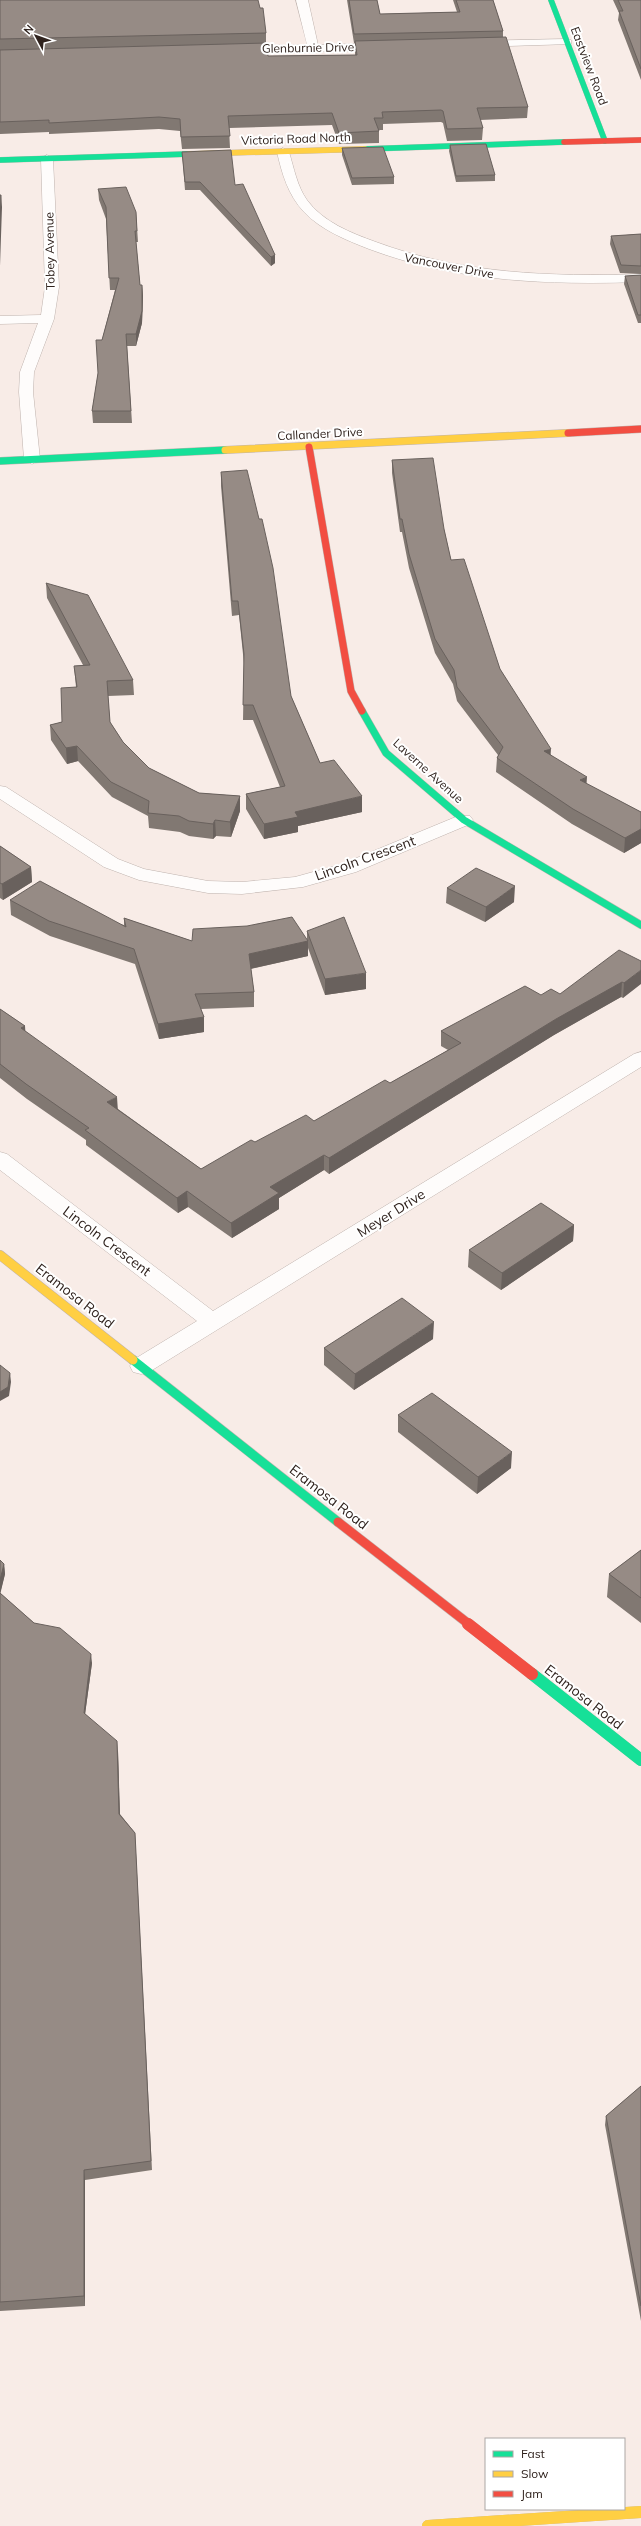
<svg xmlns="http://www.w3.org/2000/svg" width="641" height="2526" font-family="Mulish,sans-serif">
<rect width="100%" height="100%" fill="#f8ece7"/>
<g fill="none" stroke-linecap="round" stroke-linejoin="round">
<g stroke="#bfb3ae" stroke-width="1">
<path id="street" d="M296,0H308L318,45L385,43L391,47L385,51L233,52V48L237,46L307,45Z
M567,39L571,40V44L479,47L473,44L479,41Z
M283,148L289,152C294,168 297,186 307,200C323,222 351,233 376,242C462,274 550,277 641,274V282C548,285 457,282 369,249C346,240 321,230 304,212C288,195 282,174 277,152Z
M47,155L53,159L59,287L54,319L34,372L33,392L40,459L32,464L24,459L19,392L20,372L38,323L0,324V316L41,315L45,287L41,159Z
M0,786L6,787L118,859L144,869L208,881L242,882L295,877L342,864L458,816H470L473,820L470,824L356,872L303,887L242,894L208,893L139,880L104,867L0,799Z
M641,1052V1067L149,1372L141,1374L133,1372L130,1366L133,1360L197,1321L0,1170V1152L7,1154L213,1311L634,1054Z"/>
</g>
<g stroke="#bfb3ae" stroke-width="6">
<path id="fast-far3" d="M551,0L605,141
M365,149L564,142
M0,160L189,154"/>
</g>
<g stroke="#bfb3ae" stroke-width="8">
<path id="fast-far2" d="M0,461L225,450
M362,711L386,753L464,820L641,925"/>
</g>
<g stroke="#bfb3ae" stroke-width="10">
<path id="fast-far1" d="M133,1360L338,1522"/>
</g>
<g stroke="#bfb3ae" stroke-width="12">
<path id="fast" d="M532,1674L641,1760"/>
</g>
<g stroke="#bfb3ae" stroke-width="6">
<path id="slow-far3" d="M189,154L365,149"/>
</g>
<g stroke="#bfb3ae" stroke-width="8">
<path id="slow-far2" d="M225,450L568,433"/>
</g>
<g stroke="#bfb3ae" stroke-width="10">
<path id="slow-far1" d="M0,1255L133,1360"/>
</g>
<g stroke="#bfb3ae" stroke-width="12">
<path id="slow" d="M428,2526L641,2512"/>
</g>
<g stroke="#bfb3ae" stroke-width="6">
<path id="jam-far3" d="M564,142L641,140"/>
</g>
<g stroke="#bfb3ae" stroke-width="8">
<path id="jam-far2" d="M568,433L641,429
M309,447L351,691L362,711"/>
</g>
<g stroke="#bfb3ae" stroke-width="10">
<path id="jam-far1" d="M338,1522L470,1625"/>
</g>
<g stroke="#bfb3ae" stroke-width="12">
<path id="jam" d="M468,1624L532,1674"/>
</g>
<use href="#street" fill="#fefcfb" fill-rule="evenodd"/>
<use href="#fast-far3" stroke="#16e098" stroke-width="5.5"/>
<use href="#fast-far2" stroke="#16e098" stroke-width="7"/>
<use href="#fast-far1" stroke="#16e098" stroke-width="9"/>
<use href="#fast" stroke="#16e098" stroke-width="12"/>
<use href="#slow-far3" stroke="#ffcf43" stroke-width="5.5"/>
<use href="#slow-far2" stroke="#ffcf43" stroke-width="7"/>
<use href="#slow-far1" stroke="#ffcf43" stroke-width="9"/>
<use href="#slow" stroke="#ffcf43" stroke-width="12"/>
<use href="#jam-far3" stroke="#f24e42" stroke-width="5.5"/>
<use href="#jam-far2" stroke="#f24e42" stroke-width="7"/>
<use href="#jam-far1" stroke="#f24e42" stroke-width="9"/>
<use href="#jam" stroke="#f24e42" stroke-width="12"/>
</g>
<path fill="#817872" d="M0,0L266,33V43L268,56L355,55V43H354L347,0H377L380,14L457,12L453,0H493L503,31V37L528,107L527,118L480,120L483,128L482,140L447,141L443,123L441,122L383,124V130H379V143L339,144L332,125L229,128L230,148L182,149L180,131L159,129L49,134V132L0,134Z
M613,0H641V80L618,20L619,13Z
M450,145L495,175V181L456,182L449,151Z
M342,148L394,177V184L352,185L342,155Z
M182,152L235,185L275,255V263L271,266L200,190H185Z
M98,189L136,212L138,242H136L140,285H142L143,296L142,323L136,346H127L132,423H93L92,411L98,373L102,340L115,290H110L106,219L99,200Z
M641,234V274L620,273L610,244L611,236Z
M641,275V323H638L624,284L625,276Z
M392,460L444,529L451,560L500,669L551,755L587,784L641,812V843L624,853L572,824L496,772L497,758L498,755L457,701L453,684L435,653L409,568L402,532H400L392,473Z
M221,472L291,696L320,763L362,812L298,826V832L264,839L246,809V794L280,787L253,720H243L244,664L239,615L232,616L221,486Z
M46,583L133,680L134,695L108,696L110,722L123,742L149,768L199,793L240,796V811L231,837L216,836L213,839L189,836L180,832L149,828L148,816L112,797L78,761L67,764L51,740L50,725L62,722L76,687L74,666L83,665L47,598Z
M0,846L31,867L32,882L3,900L0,898Z
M447,888L514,902L485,922L446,903Z
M10,900L124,925V918L192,941L307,940V931L366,989L325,995L308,948V956L251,969L254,992V1007L201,1009L204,1017V1032L159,1039L135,964L50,936L11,915Z
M641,961L623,998L621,997L554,1035L329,1174L324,1170L279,1198V1209L232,1238L188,1207L178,1213L86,1145V1140L27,1099L0,1078V1009L25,1026V1031L118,1109L201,1169L255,1142L314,1121L390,1083L448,1050L441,1046V1031L541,995L560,994Z
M574,1225L573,1241L501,1290L468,1267L469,1250Z
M433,1339L354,1390L324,1365V1348Z
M398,1415L511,1468L477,1494L398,1432Z
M641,1550V1623L607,1597L609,1574Z
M0,1560L4,1564L5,1574L0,1593L34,1623L92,1663L85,1714L118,1751L120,1814L135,1833L152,2170L85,2180V2306L0,2311Z
M641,2086V2321L605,2125L606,2116Z"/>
<path fill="#69615d" d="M1,195L2,207L0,266V227Z
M275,255V263L271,266V257Z
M142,285L143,296L142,323L136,346V334Z
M77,746L78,761L67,764L66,748Z
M551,749L550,763L544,751Z
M587,777L586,791L580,780Z
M240,796V811L231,837L230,822Z
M362,796V812L298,826V832L264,839V824L295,812Z
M215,820L216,836L213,839V824Z
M641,829V843L624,853L625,838Z
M31,867L32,882L3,900L2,884Z
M515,886L514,902L485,922L486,907Z
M308,941V956L249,969V954Z
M641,970V984L623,998L624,983Z
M366,973V989L325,995V979Z
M622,982L621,997L554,1035L329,1174V1158L556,1019Z
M204,1017V1032L159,1039L158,1024Z
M25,1026L26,1041L21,1028Z
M117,1097L118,1112L107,1102Z
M324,1155V1170L279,1198V1209L232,1238L231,1223L270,1187Z
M187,1191L188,1207L178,1213L177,1198Z
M574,1225L573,1241L501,1290L502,1273Z
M434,1322L433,1339L354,1390L355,1374Z
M10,1373L11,1382L9,1396L0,1401V1392Z
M512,1452L511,1468L477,1494L478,1477Z
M4,1564L5,1574L0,1595V1580Z
M91,1654L92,1663L84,1722V1713Z
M117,1741L118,1751L120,1823L119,1814Z
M84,2170L85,2180V2306L84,2296Z"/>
<path fill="#968b85" stroke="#69615d" d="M0,0H258L260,8H263L266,33L0,39Z
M349,0H377L380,14L460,12L456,0H493L503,31L354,34Z
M618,0H641V69L619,11H623Z
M506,37L528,107L477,108L483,128L447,129L443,111L441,110L382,112L383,118H374L379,131L339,133L332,113L228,116L230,136L181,137L180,119L159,117L49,123V120L0,122V50L267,43L268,56L357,55L355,41Z
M486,144L495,175L456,176L450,145Z
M383,147L394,177L352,178L342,148Z
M231,150L235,185L243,184L275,255L271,257L200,182H185L182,152Z
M126,187L136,212L137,231H135L140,285H142V311L136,334H126L131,411H92L98,373L96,340H102L119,278H109L106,207L98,189Z
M0,195H1L0,227Z
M641,234V266L621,265L611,236Z
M641,275V315H638L625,276Z
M433,458L444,529L451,560L464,559L500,669L551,749L544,751L587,777L580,780L641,812V829L625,838L573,809L497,758L503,747L457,687L454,670L435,639L409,554L402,519H400L392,460Z
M247,470L259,519H262L273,568L291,696L320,763L334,760L362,796L295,812L298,817L264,824L246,794L285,786L253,705H243L244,654L238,601H232L221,472Z
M46,583L88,595L133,680L107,681L110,722L123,742L149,768L199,793L240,796L230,822L215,820L213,824L189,821L179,816L148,813L149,801L111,782L77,746L66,748L50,725L62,722L61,688L77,687L74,666L90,665Z
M0,846L31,867L2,884L0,883Z
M476,868L515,886L486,907L447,888Z
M40,881L126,927L124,918L192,941L193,929L247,926L292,917L308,941L249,954L254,992L195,994L204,1017L158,1024L134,949L49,921L10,900Z
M344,917L366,973L325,979L307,931Z
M619,950L641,961V970L624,983L622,982L556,1019L329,1158L324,1155L270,1187L279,1193L231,1223L187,1191L177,1198L85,1130L89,1128L26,1084L0,1064V1009L25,1026L21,1028L117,1097L107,1102L201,1169L251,1140L255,1142L306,1115L314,1121L385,1080L390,1083L461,1043L441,1031L525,986L541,995L551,989L560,994Z
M541,1203L574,1225L502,1273L469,1250Z
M402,1298L434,1322L355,1374L324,1348Z
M0,1365L10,1373L8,1387L0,1392Z
M432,1393L512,1452L478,1477L398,1415Z
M641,1550V1598L609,1574Z
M0,1560L4,1564L0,1580Z
M0,1593L34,1623L60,1628L91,1654L84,1713L117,1741L119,1814L135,1833L151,2161L84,2170V2296L0,2302Z
M641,2086V2306L606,2116Z"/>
<g text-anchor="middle" stroke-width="4" stroke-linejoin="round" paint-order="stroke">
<g font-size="12" fill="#2f221d" stroke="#fff">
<text transform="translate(308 48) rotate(-1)" y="4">Glenburnie Drive</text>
<text transform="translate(589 66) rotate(69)" y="4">Eastview Road</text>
<text transform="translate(296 139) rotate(-2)" y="4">Victoria Road North</text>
<text transform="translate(50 251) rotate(-91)" y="4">Tobey Avenue</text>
<text transform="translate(449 266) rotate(11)" y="4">Vancouver Drive</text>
<text transform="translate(320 434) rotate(-3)" y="4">Callander Drive</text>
<text transform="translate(428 771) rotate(42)" y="4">Laverne Avenue</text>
</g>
<g font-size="14" fill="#2f221d" stroke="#fff">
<text transform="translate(365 858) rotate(-20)" y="5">Lincoln Crescent</text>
<text transform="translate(391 1213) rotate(-32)" y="5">Meyer Drive</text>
<text transform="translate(107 1241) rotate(37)" y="5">Lincoln Crescent</text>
<text transform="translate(75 1296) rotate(38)" y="5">Eramosa Road</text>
<text transform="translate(329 1497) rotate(38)" y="5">Eramosa Road</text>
<text transform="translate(584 1697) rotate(38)" y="5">Eramosa Road</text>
</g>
</g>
<rect x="485" y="2438" width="140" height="72" fill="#ffffff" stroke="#aca7a5"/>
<rect x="493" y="2451" width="20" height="6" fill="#16e098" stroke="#aca7a5"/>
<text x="521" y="2458" font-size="12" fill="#2f221d">Fast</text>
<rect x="493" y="2471" width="20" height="6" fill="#ffcf43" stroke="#aca7a5"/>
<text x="521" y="2478" font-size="12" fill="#2f221d">Slow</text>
<rect x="493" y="2491" width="20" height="6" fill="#f24e42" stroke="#aca7a5"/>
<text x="521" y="2498" font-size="12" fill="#2f221d">Jam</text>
<g transform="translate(36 36) rotate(311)" stroke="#ffffff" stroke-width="3" paint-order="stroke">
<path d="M0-3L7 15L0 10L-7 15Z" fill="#2f221d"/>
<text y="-6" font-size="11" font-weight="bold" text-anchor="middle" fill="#2f221d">N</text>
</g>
</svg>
